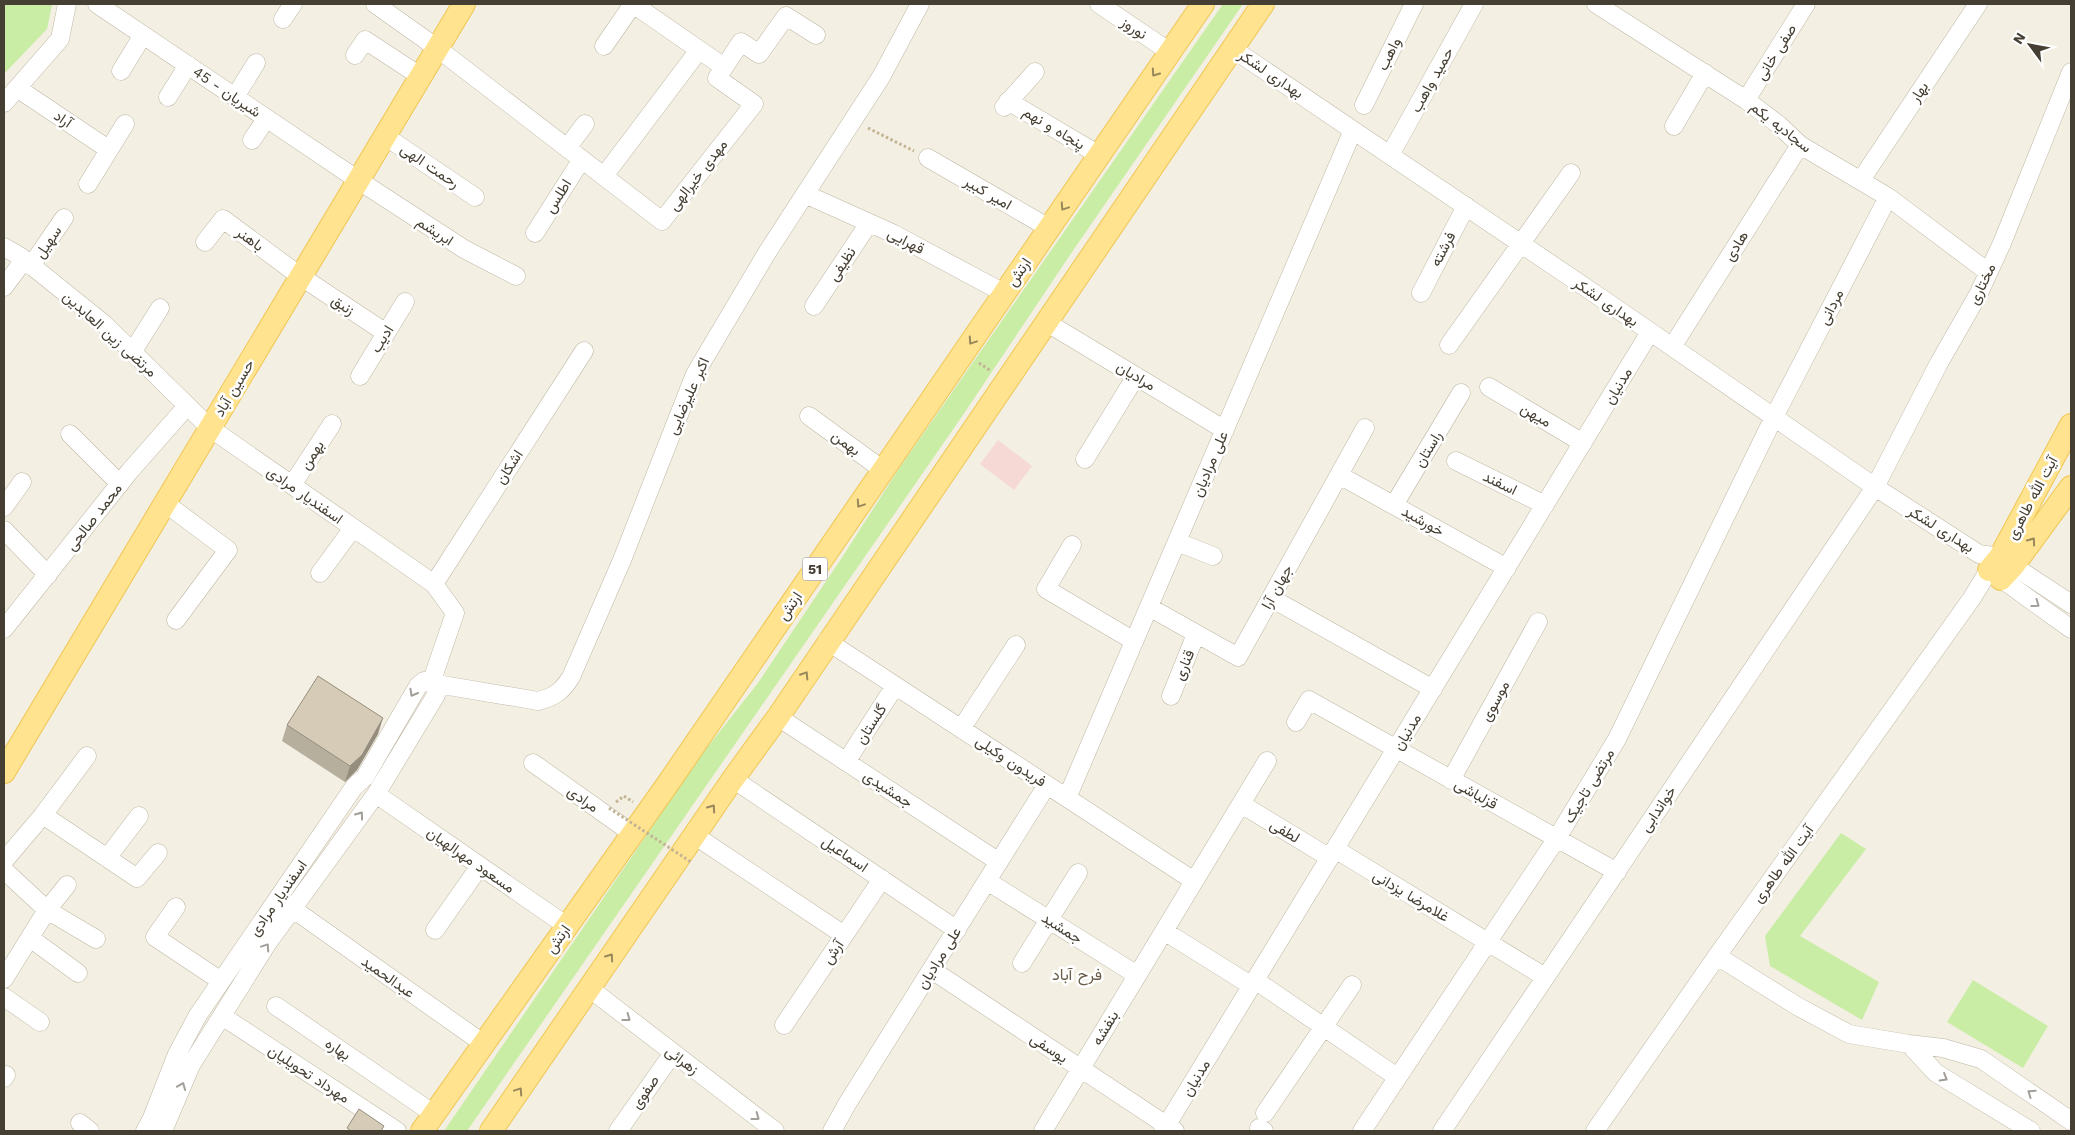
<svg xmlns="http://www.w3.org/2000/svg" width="2075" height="1135" font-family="'Work Sans',Vazirmatn,sans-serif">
<rect width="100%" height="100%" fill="#f3efe2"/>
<path fill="#f6d9d4" d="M998,440L1032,466L1014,490L980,464Z"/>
<path fill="#caeda6" d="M4,4L52,5L47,29L4,74Z
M1223,4H1243L1072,252L963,415L467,1131H444L702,754L758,683L841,559L900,467Z
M1841,833L1866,849L1800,936L1879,982L1862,1020L1770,966L1765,936Z
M1973,980L2048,1026L2023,1068L1947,1022Z"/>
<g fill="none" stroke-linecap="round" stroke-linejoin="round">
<g stroke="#bfb7a4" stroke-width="19">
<path id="minor" d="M97,4L358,180L464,249L516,276
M375,4L437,48L662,221L754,104L717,78L741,42L759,54L786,16L816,35
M633,4L724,67
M1099,4L1170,52
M1596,4L1746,100L1779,125L1800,145L1888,197L1988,272
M283,19L293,4
M604,46L633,4
M1233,49L1607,302L1875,487L1979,554L2000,557L2071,604
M355,55L365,40L420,76
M121,71L143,35
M17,88L108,149
M168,97L188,65
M235,97L256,63
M1746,100L1806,4
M1008,101L1099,155
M4,103L60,39L67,4
M1364,105L1414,4
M1004,107L1035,72
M1674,126L1705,73
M385,136L475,197
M252,140L266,119
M567,148L585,124
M1390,155L1474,4
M928,158L1049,228
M604,176L699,50
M1861,180L1978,4
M88,184L125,124
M805,194L894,234L1004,293
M535,233L582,159
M205,242L223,219L300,276L386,333
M4,247L21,257L104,324L210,428L434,584L455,613L431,683L538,701C555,697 562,691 571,677L622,560L695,374L768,251L881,77L920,4
M31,266L64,218
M4,287L24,260
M1421,293L1466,206
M814,306L869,223
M1046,322L1225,430
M1449,345L1571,173
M1672,347L1800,145
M133,351L160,308
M360,376L405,302
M1489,387L1583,443
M809,416L883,470
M70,434L120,484
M1085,459L1136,376
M1456,461L1545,505
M1339,475L1507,568
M292,485L332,424
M165,503L228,550L176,620
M1394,505L1461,393
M4,507L22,482
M4,530L48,575
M1177,542L1213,556
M1072,545L1046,589L1134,641
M1992,572L2071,629
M320,573L353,528
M434,584L584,351
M1271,598L1433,689
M1149,607L1238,657L1365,428
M4,629L129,472L187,406
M827,641L1194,881
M1171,696L1196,634
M778,717L999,862
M1296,722L1309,700L1617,872
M961,729L1016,645
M846,762L895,686
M533,763L633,834
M733,779L957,930
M1451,780L1538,622
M376,794L567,926
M1067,798L1353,130
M1241,804L1330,858
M43,815L137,878L158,853
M694,835L844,935
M1335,849L1545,977
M107,858L139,816
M4,861L43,815L87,756
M4,870L47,910L96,939
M987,881L1137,975
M176,907L155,937L221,981
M293,909L484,1044
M435,930L480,866
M1164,931L1252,986
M30,938L78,973
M1717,956L1797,1006L1849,1034L1909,1044L1943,1048L1981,1059L2071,1121
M1022,963L1078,873
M932,970L1175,1131
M4,979L47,910L67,885
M1255,980L1397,1077
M589,988L775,1131
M4,997L40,1022
M276,1006L434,1114
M222,1016L397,1131
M784,1025L882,879
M1909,1044L1936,1073L2031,1131
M4,1078L6,1075
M1265,1113L1352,985
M80,1123L90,1131
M1259,1128L1264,1131
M145,1131L152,1118L177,1054L198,1015L354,787L365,777L418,686L424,681L431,683L436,688V695L376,794L267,944L191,1065L163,1131
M618,1131L673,1053
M832,1131L847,1104L1047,785
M1043,1131L1267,761
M1163,1131L1650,332
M1362,1131L1557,838L1617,739L1774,417L1888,197
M1442,1131L1875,487L1939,363L1979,293L2002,243L2071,72
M1595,1131L1717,956L1972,598L1989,570"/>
</g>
<g stroke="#f0c653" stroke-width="24">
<path id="major" d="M1989,570L2000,557L2071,425
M2001,579L2013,566L2071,487
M4,772L464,4
M422,1131L667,785L1203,4
M491,1131L733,779L778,717L1263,4"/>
</g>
<path stroke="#c3b494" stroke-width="3" stroke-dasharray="2.5 2.5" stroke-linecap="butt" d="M868,128L914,151
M979,363L991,371
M616,802L624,796L633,802"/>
<use href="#minor" stroke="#fff" stroke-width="18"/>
<use href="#major" stroke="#ffe38f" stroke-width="22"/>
<path stroke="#c3b494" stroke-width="3" stroke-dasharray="2.5 2.5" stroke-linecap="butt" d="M609,808L691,862"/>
</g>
<path fill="#b7af9d" d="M287,725L378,734L357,770L345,782L282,741Z"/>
<path fill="#958e7f" d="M383,718L378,734L357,770L345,782L350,766Z"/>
<path fill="#d5cbb6" stroke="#958e7f" d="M318,676L383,718L362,755L350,766L287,725Z
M359,1109L384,1126L381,1131H351L347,1128Z"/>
<defs><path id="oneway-chevron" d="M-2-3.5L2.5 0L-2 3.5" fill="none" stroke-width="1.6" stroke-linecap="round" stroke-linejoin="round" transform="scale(1.25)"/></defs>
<g stroke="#99885c">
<use href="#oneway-chevron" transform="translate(1155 73) rotate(125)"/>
<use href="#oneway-chevron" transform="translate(1064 207) rotate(124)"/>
<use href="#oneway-chevron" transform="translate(972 341) rotate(124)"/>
<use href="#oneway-chevron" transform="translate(860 504) rotate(124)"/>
<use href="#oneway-chevron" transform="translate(2032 541) rotate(-54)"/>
<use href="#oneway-chevron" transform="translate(805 675) rotate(-57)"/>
<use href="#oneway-chevron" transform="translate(712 808) rotate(-55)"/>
<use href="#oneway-chevron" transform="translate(610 957) rotate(-55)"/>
<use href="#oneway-chevron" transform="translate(519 1091) rotate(-56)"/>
</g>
<g stroke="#a29e98">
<use href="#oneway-chevron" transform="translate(2036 604) rotate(36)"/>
<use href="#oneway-chevron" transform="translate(413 693) rotate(120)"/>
<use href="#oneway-chevron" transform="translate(360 815) rotate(-54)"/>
<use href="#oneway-chevron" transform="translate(266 947) rotate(-56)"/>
<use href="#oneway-chevron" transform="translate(627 1018) rotate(37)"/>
<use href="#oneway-chevron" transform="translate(1944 1078) rotate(31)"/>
<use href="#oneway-chevron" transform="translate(182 1086) rotate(-68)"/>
<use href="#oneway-chevron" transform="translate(2031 1093) rotate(-145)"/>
<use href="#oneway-chevron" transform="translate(756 1117) rotate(37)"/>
</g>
<g text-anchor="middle" stroke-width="5" stroke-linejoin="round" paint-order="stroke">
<rect fill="#fff" stroke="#7d7870" stroke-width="1" x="802.5" y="557.5" width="25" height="23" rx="4"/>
<g font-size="14" font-weight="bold" fill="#453e32">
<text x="815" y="574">51</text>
</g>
<g font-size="15" fill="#453e32" stroke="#fff">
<text transform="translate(1134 28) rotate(34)" y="5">نوروز</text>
<text transform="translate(1776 52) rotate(-58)" y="5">صفی خانی</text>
<text transform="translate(1389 54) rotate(-64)" y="5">واهب</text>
<text transform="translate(1271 74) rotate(34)" y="5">بهداری لشکر</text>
<text transform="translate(1432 80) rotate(-61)" y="5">حمید واهب</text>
<text transform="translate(227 92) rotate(34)" y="5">شیریان - 45</text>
<text transform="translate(1919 92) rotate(-57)" y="5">بهار</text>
<text transform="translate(63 119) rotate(34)" y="5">آراد</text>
<text transform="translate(1781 127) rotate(38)" y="5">سجادیه یکم</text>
<text transform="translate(1054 128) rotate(31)" y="5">پنجاه و نهم</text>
<text transform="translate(430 166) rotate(34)" y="5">رحمت الهی</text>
<text transform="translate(698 175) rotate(-52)" y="5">مهدی خیرالهی</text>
<text transform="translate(988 193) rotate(30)" y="5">امیر کبیر</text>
<text transform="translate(558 196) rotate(-58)" y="5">اطلس</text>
<text transform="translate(435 231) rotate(33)" y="5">ابریشم</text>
<text transform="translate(250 239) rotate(36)" y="5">باهنر</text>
<text transform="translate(906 241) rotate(27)" y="5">قهرایی</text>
<text transform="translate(48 242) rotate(-56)" y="5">سهیل</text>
<text transform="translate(1736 246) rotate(-58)" y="5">هادی</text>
<text transform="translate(1443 249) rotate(-62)" y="5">فرشته</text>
<text transform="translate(842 264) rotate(-56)" y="5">نظیفی</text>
<text transform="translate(1019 272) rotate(-56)" y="5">ارتش</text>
<text transform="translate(1982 284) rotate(-64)" y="5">مختاری</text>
<text transform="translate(1606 302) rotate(34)" y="5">بهداری لشکر</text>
<text transform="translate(343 305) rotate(34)" y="5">زنبق</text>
<text transform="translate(1831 307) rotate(-63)" y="5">مردانی</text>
<text transform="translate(110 334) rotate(42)" y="5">مرتضی زین العابدین</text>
<text transform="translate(382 339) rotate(-58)" y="5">ادیب</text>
<text transform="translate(1136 376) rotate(31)" y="5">مرادیان</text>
<text transform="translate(1618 386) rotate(-59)" y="5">مدنیان</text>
<text transform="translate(234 388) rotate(-59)" y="5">حسین آباد</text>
<text transform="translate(688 396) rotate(-66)" y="5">اکبر علیرضایی</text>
<text transform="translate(1536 415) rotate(31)" y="5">میهن</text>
<text transform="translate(846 443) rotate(36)" y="5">بهمن</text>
<text transform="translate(1428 449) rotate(-59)" y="5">راستان</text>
<text transform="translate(312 455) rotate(-57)" y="5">بهمن</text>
<text transform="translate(1210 464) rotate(-67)" y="5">علی مرادیان</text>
<text transform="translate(509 467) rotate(-57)" y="5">اشکان</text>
<text transform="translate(1500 483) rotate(26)" y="5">اسفند</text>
<text transform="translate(305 495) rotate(35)" y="5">اسفندیار مرادی</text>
<text transform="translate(2032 498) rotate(-62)" y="5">آیت الله طاهری</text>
<text transform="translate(94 517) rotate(-52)" y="5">محمد صالحی</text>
<text transform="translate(1423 521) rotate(29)" y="5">خورشید</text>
<text transform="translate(1941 529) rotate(32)" y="5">بهداری لشکر</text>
<text transform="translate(1277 587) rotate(-61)" y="5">جهان آرا</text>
<text transform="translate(790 606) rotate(-56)" y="5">ارتش</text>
<text transform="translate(1184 665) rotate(-67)" y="5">قناری</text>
<text transform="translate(1495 701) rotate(-61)" y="5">موسوی</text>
<text transform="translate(871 724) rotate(-57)" y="5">گلستان</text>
<text transform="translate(1407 732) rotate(-59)" y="5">مدنیان</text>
<text transform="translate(1011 761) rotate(33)" y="5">فریدون وکیلی</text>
<text transform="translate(1589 786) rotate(-59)" y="5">مرتضی تاجیک</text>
<text transform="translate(888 789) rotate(33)" y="5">جمشیدی</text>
<text transform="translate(1476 794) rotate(29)" y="5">قزلباشی</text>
<text transform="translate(583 799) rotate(35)" y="5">مرادی</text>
<text transform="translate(1658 809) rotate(-56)" y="5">خواندابی</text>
<text transform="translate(1285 831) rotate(31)" y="5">لطفی</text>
<text transform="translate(845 854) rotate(34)" y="5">اسماعیل</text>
<text transform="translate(471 860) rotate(35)" y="5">مسعود مهرالهیان</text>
<text transform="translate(1783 864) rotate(-54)" y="5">آیت الله طاهری</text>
<text transform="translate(1411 896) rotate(31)" y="5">غلامرضا یزدانی</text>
<text transform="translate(278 898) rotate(-55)" y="5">اسفندیار مرادی</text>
<text transform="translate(1062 928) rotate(32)" y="5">جمشید</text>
<text transform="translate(558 939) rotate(-55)" y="5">ارتش</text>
<text transform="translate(833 952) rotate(-56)" y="5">آرش</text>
<text transform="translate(939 958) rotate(-58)" y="5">علی مرادیان</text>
<text transform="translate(388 977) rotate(35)" y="5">عبدالحمید</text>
<text transform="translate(1105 1028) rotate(-59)" y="5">بنفشه</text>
<text transform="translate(1049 1048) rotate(33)" y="5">یوسفی</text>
<text transform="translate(338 1049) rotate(34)" y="5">بهاره</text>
<text transform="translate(682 1060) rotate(37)" y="5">زهرائی</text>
<text transform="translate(309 1074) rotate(33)" y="5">مهرداد تحویلیان</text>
<text transform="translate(1196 1078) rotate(-59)" y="5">مدنیان</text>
<text transform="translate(645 1092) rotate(-55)" y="5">صفوی</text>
</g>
<g font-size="16" fill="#695d48" stroke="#fff">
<text x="1077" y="980">فرح آباد</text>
</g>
</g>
<rect width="2075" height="1135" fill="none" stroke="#453e32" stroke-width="10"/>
<g transform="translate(2030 45) rotate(302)" stroke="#ffffff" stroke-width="4" paint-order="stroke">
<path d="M0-4L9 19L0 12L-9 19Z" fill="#453e32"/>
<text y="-8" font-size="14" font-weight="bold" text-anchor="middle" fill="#453e32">N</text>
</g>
</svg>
